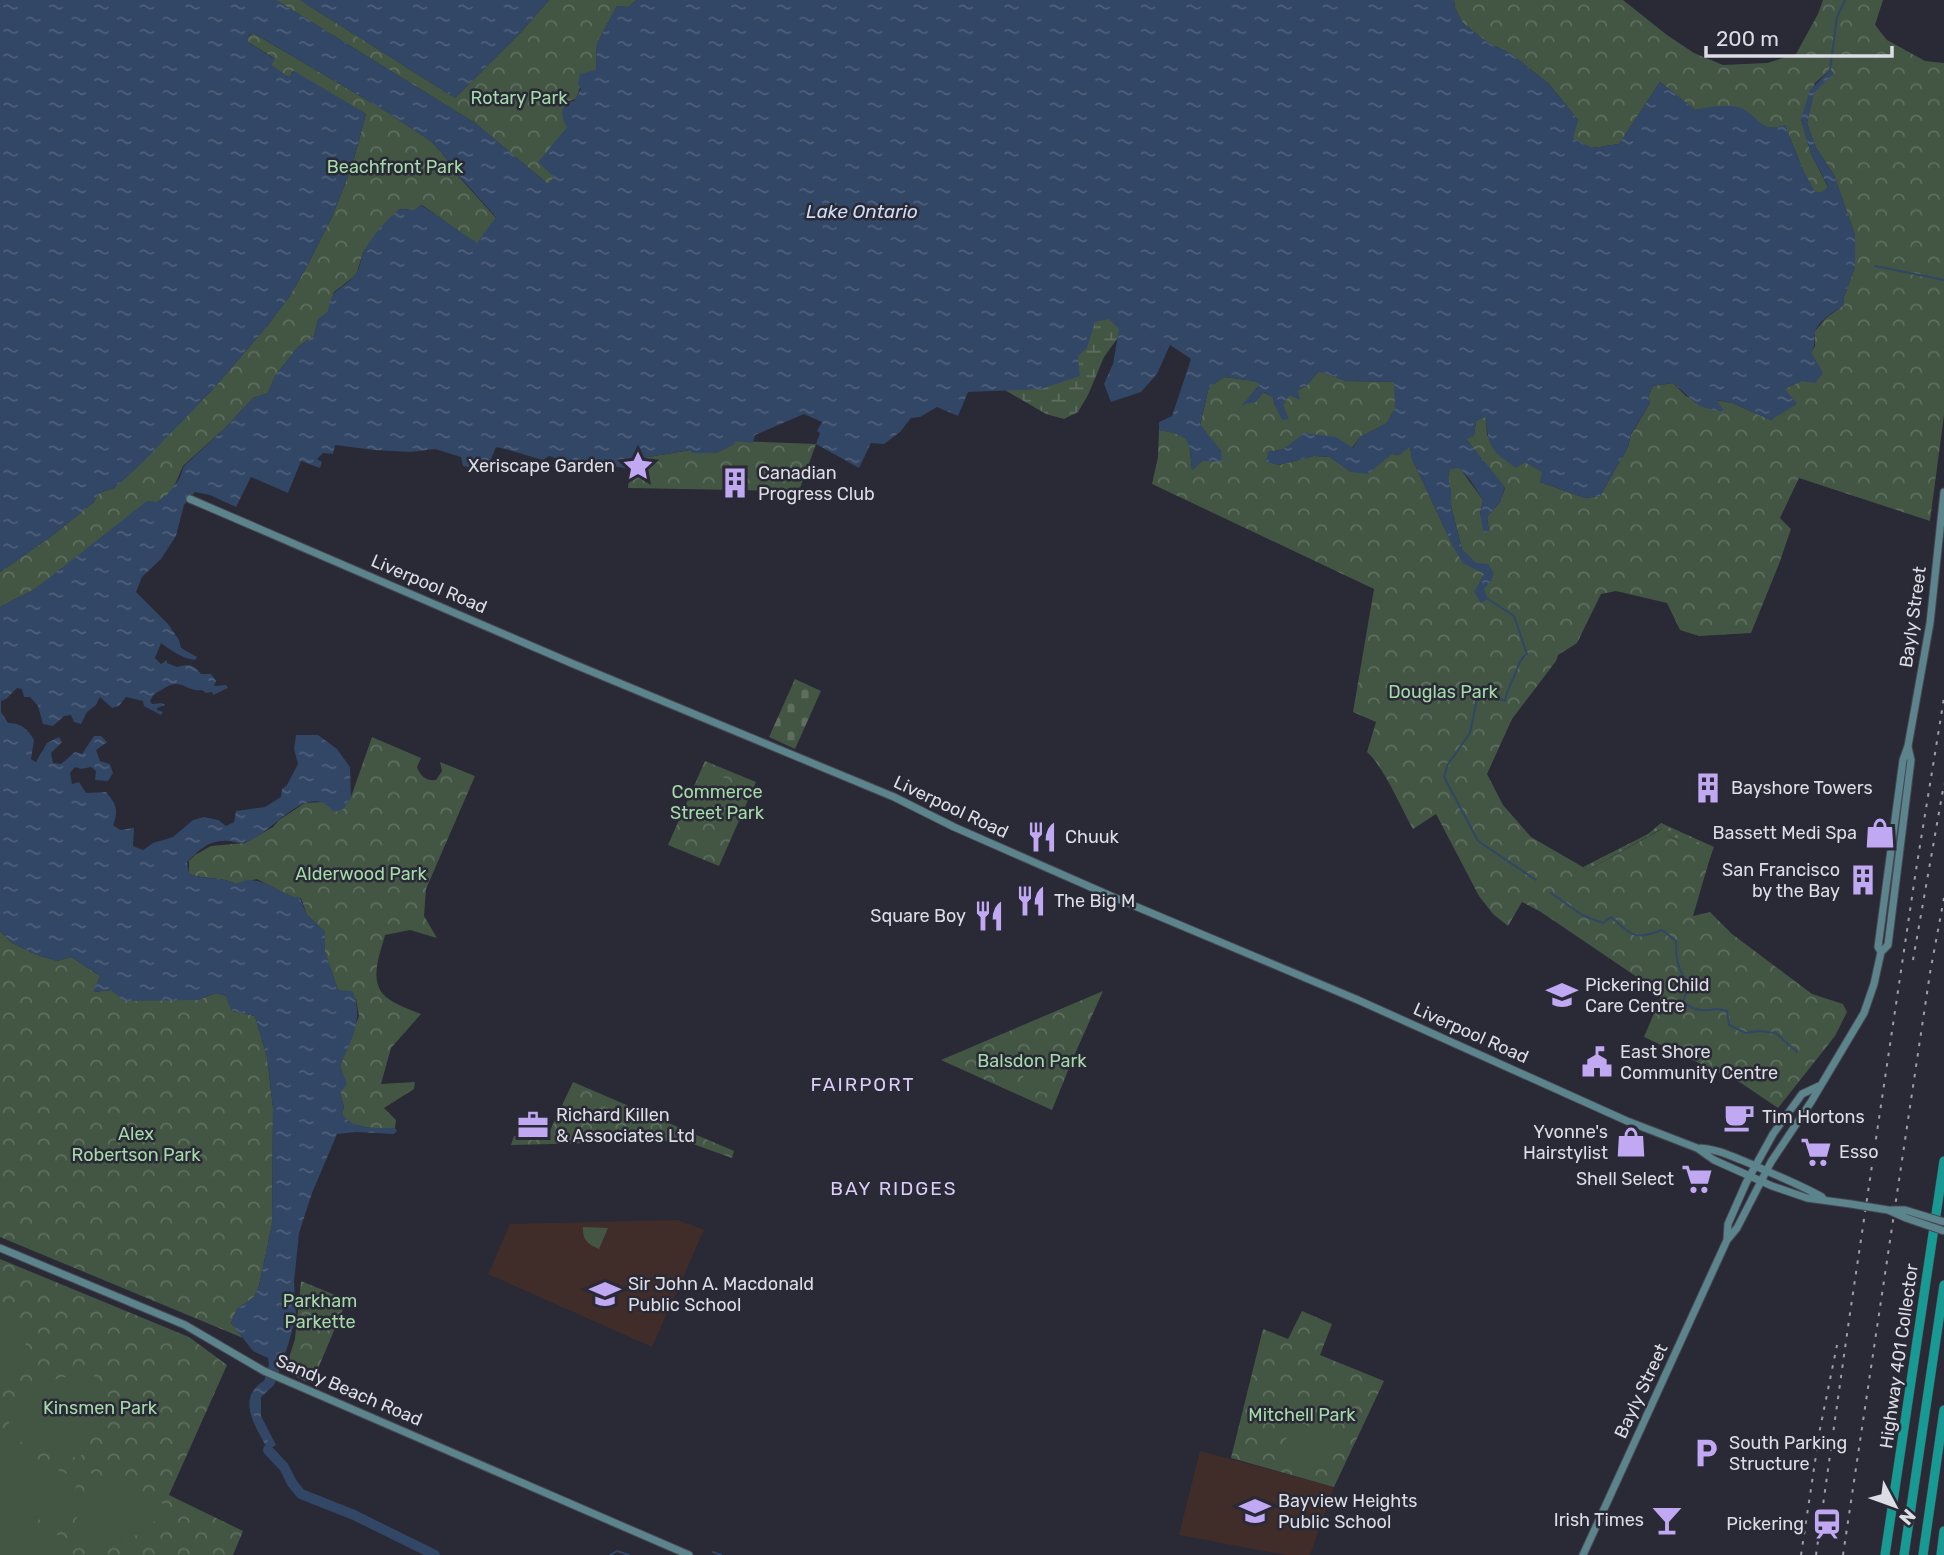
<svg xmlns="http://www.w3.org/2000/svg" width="1944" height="1555" font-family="Rubik,sans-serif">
<defs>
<pattern id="grass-dots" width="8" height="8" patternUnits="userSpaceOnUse" patternTransform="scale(1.75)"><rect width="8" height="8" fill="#435644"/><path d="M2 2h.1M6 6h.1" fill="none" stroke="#5e6e5f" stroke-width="1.8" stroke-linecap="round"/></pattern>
<pattern id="wetland-marsh" width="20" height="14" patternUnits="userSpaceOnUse" patternTransform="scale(1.75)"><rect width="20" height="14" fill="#435644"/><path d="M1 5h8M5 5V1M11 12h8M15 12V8" fill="none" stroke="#5e6e5f"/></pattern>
<pattern id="cemetery-stones" width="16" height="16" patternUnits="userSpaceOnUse" patternTransform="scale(1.75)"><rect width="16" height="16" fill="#435644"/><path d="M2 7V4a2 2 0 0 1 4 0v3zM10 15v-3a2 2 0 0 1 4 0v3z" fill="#5e6e5f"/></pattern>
<pattern id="park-crowns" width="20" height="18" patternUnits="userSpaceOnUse" patternTransform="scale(1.75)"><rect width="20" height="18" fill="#435644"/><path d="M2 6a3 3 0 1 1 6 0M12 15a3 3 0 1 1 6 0" fill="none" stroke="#5e6e5f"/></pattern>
<pattern id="water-ripples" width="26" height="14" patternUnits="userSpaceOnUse" patternTransform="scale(1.75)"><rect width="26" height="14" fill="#324665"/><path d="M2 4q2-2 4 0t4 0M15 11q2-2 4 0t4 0" fill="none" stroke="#4f607b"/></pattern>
</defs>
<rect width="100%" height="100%" fill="#2a2936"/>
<path fill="#402d29" d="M678,1220L704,1230L652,1347L488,1274L510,1224Z
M1200,1451L1334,1487L1310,1555H1286L1179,1535Z"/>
<path fill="url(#grass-dots)" d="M1661,823L1714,847L1687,919L1692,842C1678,842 1672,839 1661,829L1588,870L1583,867L1648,834Z"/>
<path fill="url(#wetland-marsh)" d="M1137,311L1104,357L1088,395L1078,412L1064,419L1046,414L1003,389L1070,324Z"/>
<path fill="url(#cemetery-stones)" d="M795,679L821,691L795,749L769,737Z"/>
<path fill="url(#park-crowns)" d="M276,0H300L455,98L521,32L549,0H637L628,7L617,6L597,43L596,70L580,88L576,99L569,101C562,112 560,116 568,127L550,148L555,177L548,184L475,123Z
M1454,0H1623L1667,35L1694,53L1723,65L1767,63L1796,54L1818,14L1823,0H1883L1875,25L1887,40L1925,61L1944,63V415L1930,521L1799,478L1780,518L1791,529L1779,564L1751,633L1699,636L1680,630L1667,603L1616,591L1601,594L1577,643L1558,655L1556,661L1512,719L1487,774L1503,805L1531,837L1588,870L1662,829C1678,846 1677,837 1695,843C1700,845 1706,848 1712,851L1693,916L1710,912L1732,934L1812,994L1843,1004L1847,1012L1835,1036L1778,1108L1741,1083L1644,1037L1662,994L1541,912L1522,902L1508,926L1493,914L1479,896L1436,814L1413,829C1401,808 1384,767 1367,752L1376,722L1353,712L1374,589L1152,484L1158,457L1159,430C1192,435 1189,439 1192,470L1202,461L1221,451L1200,425L1209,387L1224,377L1255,381L1260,384L1243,405L1263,392L1273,397L1275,406L1283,405L1289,395L1307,385L1319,371L1346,381L1395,382V408L1387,423L1360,437L1352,448L1294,442L1284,449L1268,452L1279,465L1314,456L1330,457L1351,472L1382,461L1392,454L1399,455L1410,446L1412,459L1454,548L1462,549L1451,506V491L1448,477L1450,469L1459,467L1483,500L1480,514L1489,531L1487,517L1500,502L1505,488L1466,439L1474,435L1476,421L1486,416L1487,435L1516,467L1525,462L1543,472L1540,482L1585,498L1600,496L1628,447L1631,435L1650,403L1648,397L1653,386L1673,383L1686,396L1724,412L1715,400L1732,403L1771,420L1785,389L1801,381L1811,352L1815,346V331L1826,318L1844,305V297L1855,267V235L1834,175L1815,146L1807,123L1814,92L1833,73L1830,70L1815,83L1801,119L1811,154L1828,187L1823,192H1814L1803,170L1785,125C1761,134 1762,119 1745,113C1728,107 1712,107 1695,110L1660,82L1619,144L1591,148L1572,138L1578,120L1549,84L1510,53L1488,43L1463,23L1455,8Z
M253,33L387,112L432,142L452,165L451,168L496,218L477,244L422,205L414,210L400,209L370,242L363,253L356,275L334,292L328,312L318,320L314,336L298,347L275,376L268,393L253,398L226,427L183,466L174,487L166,497L155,503L35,589L0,607V572L49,538L93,503L99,493L114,488L133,471L214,388L268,325L289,297L306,268L332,217L352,166L366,114L293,71L289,78L271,65L274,58L248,42V37Z
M734,441L816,444L799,491L628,488L630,460L691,450L692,453H716L734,444Z
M372,737L421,758L417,767C421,777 426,781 436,780L442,771L440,762L475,776L426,889L424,916L437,938L410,930L385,935C380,955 368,981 386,997C394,1004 411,1010 421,1014L391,1048L381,1084L415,1082L414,1089L384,1108L396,1120L395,1128C378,1128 352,1130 342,1114L344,1107L340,1093L346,1084L340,1066L359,1016L356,999L338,990L325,952V932L307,915L301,898L292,897L257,879L236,884C222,876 205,880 189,874V861L195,855L211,846L245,843L273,827L279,820L305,803L322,802L343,809L351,797Z
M705,761L756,782L719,866L668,845Z
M0,931L12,943L37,955L57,961L71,957L100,976L94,992L111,990L198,1000L216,993L226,996L232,1011L255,1016L267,1057L273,1108L272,1224L259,1286L254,1297L237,1309L231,1323L243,1338L0,1237Z
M1103,991L1074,1056L1052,1110L941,1060Z
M573,1082L734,1151L732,1158L693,1144L676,1141L511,1145L514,1136L547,1137Z
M0,1259L189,1337L227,1365L169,1495L243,1531L233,1555H0Z
M301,1281L347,1300L314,1378L306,1382L285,1370L295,1339Z
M1302,1311L1332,1324L1320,1355L1384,1381L1334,1487L1231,1458L1263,1329L1288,1339Z"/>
<path fill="#435644" d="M703,769L727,779L721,793L698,783Z
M1036,1062H1045L1053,1069L1047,1090L1044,1093L1025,1083L1023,1075L1027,1067Z
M583,1227L608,1228L599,1249C588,1244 582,1240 583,1227Z
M0,1320L30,1334L11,1376L0,1371Z
M95,1373L83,1454L77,1458L3,1437C24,1386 42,1378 95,1373Z
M1301,1423L1334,1436L1323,1464L1316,1468L1279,1455L1290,1430Z
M1,1447L79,1479L59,1528L0,1503Z
M90,1473L164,1504L156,1520L140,1534L111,1543L71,1536Z
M0,1511L72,1541L66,1555H0Z"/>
<path fill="url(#water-ripples)" d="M0,0H276L475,123L548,184L554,177L538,162L567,128C561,117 558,103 574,101L581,89L578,84L580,74L596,70L597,43L617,6L628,7L637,0H1454L1455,8L1463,23L1488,43L1510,53L1549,84L1578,120L1573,138L1591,148L1619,144L1660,82L1695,110C1709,107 1728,103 1741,108C1759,116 1760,134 1785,125L1803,170L1815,192H1823L1828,186L1811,154L1801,119L1810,90L1830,70L1834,73L1814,93L1807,123L1815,146L1834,175L1855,235V267L1844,297V305C1834,312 1822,318 1816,329C1813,337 1817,344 1811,352L1823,373L1815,383L1801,381L1785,389L1797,404L1771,420L1732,403L1717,400L1725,413L1699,406L1673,383L1653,386L1648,397L1650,403L1631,434L1628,447L1600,496L1585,498L1540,482L1542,472L1525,462L1516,468C1491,450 1488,448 1486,417L1476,421L1474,436L1466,439L1505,487L1500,502L1487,517L1489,531L1484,533L1480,514L1483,500L1470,480L1459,468L1450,469L1448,477L1451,491V506L1462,549L1476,563L1488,564L1494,573L1491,581L1484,588L1488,599L1481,603L1474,592L1484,574L1463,563L1454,548L1412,459L1410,447L1399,455L1392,454L1368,474L1351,472L1330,457L1314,456L1279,465L1266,462L1268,452L1284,449L1304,433L1336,437L1353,448L1360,437L1387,423L1395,408L1394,382L1346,381L1319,371L1307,385L1298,390L1300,400L1289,395L1283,405L1289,419L1282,420L1275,406L1273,397L1264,392L1256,402L1242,405L1260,384L1255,381L1224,377L1209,387L1200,424L1221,451L1222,462L1202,461L1192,471C1189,439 1192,436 1159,430V422L1172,416L1191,359L1170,345L1157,374L1141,392L1111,402L1104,384L1113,364L1119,329L1109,319L1095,322L1087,348L1078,356L1080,376L1041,389L968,392L958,416L937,407L920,417L911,418L900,432L884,444L871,443L859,468L816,444L820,433L817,431L822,422L804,414L755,435L753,443L735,441V444L716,453H692L690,450L630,460V469L588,462L582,467L549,456L543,460C527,456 512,450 496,447L486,471L463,466L461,457L435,449L411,452L374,450L335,445L333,454L323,453L317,459L322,462L320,468L301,461L288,493L251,477L236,507L210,495L195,492L184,505L176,536L161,559L142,577L136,592L168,624L179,640L181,648L197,657L195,660C181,658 172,651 161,643L155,658L161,664L167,660V663L177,667C189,664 193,664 201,674H211L216,681L214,686L226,685L228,688L213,695L212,692L206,693L202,690C186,693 182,676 163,689C156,693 153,694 150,701L152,704L162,703L165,705L157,708V710L163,712L161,715L144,706L143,701L126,697L119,706L112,708L100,697L96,705L87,712L81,724L74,722L71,715L64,716L53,726L43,724L38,706L30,697H24L22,689L17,688L6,699L1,701V712L8,723C21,723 28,729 34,740L31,759L36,762L47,743L59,737L62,742L51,753L53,763L61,764L75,752L82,754L94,736H101L107,742L96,750L100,761L110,764L113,773L108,781L95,780L96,771L91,767L81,769L75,767L70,773L72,784L79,782L86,793L106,792C116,803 119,811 113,825L120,830L134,828L133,846L143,850L153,843L173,837L193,820L204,817L218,820L226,826L234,822L236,811L265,807L281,797L282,789L287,785L298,764L294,749L296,735H318L337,749L350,767L351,797L343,809L335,812C332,810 326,804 322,802C296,795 269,835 246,842C242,844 234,842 230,841C210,839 200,849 187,862L189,874C205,880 222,876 236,884C260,871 276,894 300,898L307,915L325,932V952L338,990L352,991C365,1018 351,1040 340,1066L347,1084L340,1093L344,1107L342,1114C352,1130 378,1128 395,1128L397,1131L394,1134L356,1132L337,1134L312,1193L299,1233L294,1282L296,1317L288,1345L274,1385L261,1397V1416L276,1445L268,1450C256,1427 235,1398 264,1381L269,1365L268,1358L253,1351L231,1323L237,1309L254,1297L259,1286L272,1224L273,1108L267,1057L255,1016L232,1011L226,996L216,993L198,1000L124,1001L111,990L93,992L100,976L71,957L57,961L37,955L12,943L0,931V607L35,589L147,501L157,502L164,496H166C174,487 182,477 183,467L226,427L253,398L268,393L275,376L298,347L314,336L318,319L328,312C332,284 344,291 356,273C361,267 360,259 364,252C372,236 386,220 400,209L414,210L421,205L477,243L496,217L451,167L452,165L432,142L387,112L257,35L253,33L249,35L248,39L249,43L275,59L271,65L289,77L294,71L366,114L352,166L332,217L306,268L289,297L268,325L214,388L141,464L114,488L99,493L93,503L49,538L0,572Z
M300,0H549L521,32L455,98Z"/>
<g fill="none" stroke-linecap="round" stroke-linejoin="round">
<path stroke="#324665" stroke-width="2" d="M1830,70L1837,17L1845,0
M1875,266L1944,280
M1488,599L1514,616L1527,654C1518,661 1519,665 1515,674C1511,685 1507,688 1505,701L1489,694L1477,699L1470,733L1448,764L1444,777L1478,841L1536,880
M1551,893L1582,915L1603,923L1611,917C1632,935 1634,941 1662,930L1676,941C1676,959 1677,969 1689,983L1683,1002C1689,1006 1694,1010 1701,1010C1711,1011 1717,1007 1727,1011L1729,1025L1746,1033L1758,1031L1776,1033L1797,1052
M713,1552L721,1555
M610,1555L617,1551L629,1555"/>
<path stroke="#324665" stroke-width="10" d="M268,1450L284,1467L292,1483L301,1494L354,1515L435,1555"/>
<g stroke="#484751" stroke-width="9">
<path id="secondary" d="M190,499L571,663L894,797L954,827L1111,896L1358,1000L1627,1121L1697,1148L1714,1160L1772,1186L1807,1198L1851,1204
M1881,952L1888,945L1911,760L1908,747
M1697,1148C1716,1148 1733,1157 1751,1164C1775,1175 1799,1184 1822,1197
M1727,1240L1737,1228L1771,1162L1811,1102L1864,1013L1874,984L1881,952L1878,947L1903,760L1908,746L1930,623L1944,492
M0,1248L185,1325L264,1371L689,1555
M1583,1555L1727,1240L1728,1224L1746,1183L1773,1134L1802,1094L1819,1086"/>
</g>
<g stroke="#484751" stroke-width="10">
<path id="highway" d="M1885,1555L1944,1161
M1904,1555L1944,1285
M1923,1555L1944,1410
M1941,1555L1944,1531"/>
</g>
<use href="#secondary" stroke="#5c848c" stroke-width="7"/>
<use href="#highway" stroke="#179a93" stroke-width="9"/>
<path stroke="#9f9fa8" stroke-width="2" stroke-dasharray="3.5 7" stroke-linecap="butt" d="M1913,960L1944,784
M1801,1555L1820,1429L1837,1345
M1816,1555L1849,1320L1916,870L1944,698
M1843,1555L1930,973L1944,898"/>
<g stroke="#484751" stroke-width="9" stroke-linecap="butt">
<path id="secondary-bridge" d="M1851,1204L1888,1210L1906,1218L1944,1231
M1891,1210H1905L1944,1222"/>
</g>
<use href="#secondary-bridge" stroke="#5c848c" stroke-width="7"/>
</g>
<defs>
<g id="sight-bare" transform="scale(2.415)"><path d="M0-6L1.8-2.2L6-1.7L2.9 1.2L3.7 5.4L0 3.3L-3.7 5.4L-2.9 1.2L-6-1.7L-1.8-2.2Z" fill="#c1a8f3" stroke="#2a2936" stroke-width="2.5" paint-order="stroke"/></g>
<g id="building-bare" transform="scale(2.415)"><path d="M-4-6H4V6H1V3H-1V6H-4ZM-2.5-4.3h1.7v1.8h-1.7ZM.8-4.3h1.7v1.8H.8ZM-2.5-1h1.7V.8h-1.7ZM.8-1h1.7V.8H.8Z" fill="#c1a8f3" stroke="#2a2936" stroke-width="2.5" paint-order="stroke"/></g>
<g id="shop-bare" transform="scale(2.415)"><path d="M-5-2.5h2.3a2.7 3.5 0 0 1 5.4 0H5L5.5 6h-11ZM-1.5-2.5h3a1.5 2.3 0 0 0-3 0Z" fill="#c1a8f3" stroke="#2a2936" stroke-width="2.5" paint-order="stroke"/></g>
<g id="restaurant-bare" transform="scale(2.415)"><path d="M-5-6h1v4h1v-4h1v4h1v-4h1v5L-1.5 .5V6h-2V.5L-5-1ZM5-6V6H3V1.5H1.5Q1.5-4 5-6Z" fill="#c1a8f3" stroke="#2a2936" stroke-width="2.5" paint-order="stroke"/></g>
<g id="school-bare" transform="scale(2.415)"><path d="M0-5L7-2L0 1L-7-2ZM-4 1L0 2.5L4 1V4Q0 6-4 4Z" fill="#c1a8f3" stroke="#2a2936" stroke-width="2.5" paint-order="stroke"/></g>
<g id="civic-bare" transform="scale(2.415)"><path d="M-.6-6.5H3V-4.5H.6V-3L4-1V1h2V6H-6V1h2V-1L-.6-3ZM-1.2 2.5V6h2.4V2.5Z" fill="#c1a8f3" stroke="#2a2936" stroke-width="2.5" paint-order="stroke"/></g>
<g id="cafe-bare" transform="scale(2.415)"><path d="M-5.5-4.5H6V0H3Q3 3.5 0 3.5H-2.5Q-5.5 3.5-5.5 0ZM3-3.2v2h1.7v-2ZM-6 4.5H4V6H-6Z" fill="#c1a8f3" stroke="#2a2936" stroke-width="2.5" paint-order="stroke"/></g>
<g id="office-bare" transform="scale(2.415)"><path d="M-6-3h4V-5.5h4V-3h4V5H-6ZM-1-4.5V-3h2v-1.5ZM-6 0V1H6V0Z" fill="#c1a8f3" stroke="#2a2936" stroke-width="2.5" paint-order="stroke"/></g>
<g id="supermarket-bare" transform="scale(2.415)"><path d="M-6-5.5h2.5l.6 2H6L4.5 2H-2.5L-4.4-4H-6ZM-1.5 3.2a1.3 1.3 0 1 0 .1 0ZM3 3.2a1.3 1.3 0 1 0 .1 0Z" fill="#c1a8f3" stroke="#2a2936" stroke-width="2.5" paint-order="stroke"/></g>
<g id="parking-bare" transform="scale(2.415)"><path d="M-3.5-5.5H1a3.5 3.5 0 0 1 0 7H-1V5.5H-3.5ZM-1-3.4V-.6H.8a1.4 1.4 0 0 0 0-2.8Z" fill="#c1a8f3" stroke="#2a2936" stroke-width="2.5" paint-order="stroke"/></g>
<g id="bar-bare" transform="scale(2.415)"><path d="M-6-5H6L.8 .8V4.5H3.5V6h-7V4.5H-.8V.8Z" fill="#c1a8f3" stroke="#2a2936" stroke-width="2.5" paint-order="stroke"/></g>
<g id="station-bare" transform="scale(2.415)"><path d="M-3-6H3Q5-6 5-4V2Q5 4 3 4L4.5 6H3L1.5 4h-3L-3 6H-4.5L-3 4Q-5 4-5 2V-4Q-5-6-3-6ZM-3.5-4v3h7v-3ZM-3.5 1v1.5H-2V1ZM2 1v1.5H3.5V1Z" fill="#c1a8f3" stroke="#2a2936" stroke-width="2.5" paint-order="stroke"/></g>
</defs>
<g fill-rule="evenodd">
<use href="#sight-bare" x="638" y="466"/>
<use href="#building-bare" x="735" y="483"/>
<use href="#building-bare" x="1708" y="788"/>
<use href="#shop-bare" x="1880" y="833"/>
<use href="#restaurant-bare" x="1042" y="837"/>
<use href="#building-bare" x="1863" y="880"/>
<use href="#restaurant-bare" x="1031" y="901"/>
<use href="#restaurant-bare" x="989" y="916"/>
<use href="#school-bare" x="1562" y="995"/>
<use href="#civic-bare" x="1597" y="1062"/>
<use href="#cafe-bare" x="1739" y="1117"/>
<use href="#office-bare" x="533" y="1125"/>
<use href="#shop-bare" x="1631" y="1142"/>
<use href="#supermarket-bare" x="1816" y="1152"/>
<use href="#supermarket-bare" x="1697" y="1179"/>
<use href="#school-bare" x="605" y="1294"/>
<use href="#parking-bare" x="1706" y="1453"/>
<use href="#school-bare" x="1255" y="1511"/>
<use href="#bar-bare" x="1667" y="1520"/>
<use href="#station-bare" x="1827" y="1524"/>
</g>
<g text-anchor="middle" stroke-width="5" stroke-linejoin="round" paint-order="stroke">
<g font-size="18" fill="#a4dba8" stroke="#2a2936">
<text x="519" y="104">Rotary Park</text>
<text x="395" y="173">Beachfront Park</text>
<text x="1443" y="698">Douglas Park</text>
<text x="717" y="798">Commerce<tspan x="717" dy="21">Street Park</tspan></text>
<text x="361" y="880">Alderwood Park</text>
<text x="1032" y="1067">Balsdon Park</text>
<text x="136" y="1140">Alex<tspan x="136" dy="21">Robertson Park</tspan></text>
<text x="320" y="1307">Parkham<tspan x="320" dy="21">Parkette</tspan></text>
<text x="100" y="1414">Kinsmen Park</text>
<text x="1302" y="1421">Mitchell Park</text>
</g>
<g font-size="18" fill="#dddde5" stroke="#2a2936" text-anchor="start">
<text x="615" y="472" text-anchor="end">Xeriscape Garden</text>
<text x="758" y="479">Canadian<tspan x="758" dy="21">Progress Club</tspan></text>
<text x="1731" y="794">Bayshore Towers</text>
<text x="1857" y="839" text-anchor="end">Bassett Medi Spa</text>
<text x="1065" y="843">Chuuk</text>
<text x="1840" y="876" text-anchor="end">San Francisco<tspan x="1840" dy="21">by the Bay</tspan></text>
<text x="1054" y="907">The Big M</text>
<text x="966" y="922" text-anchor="end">Square Boy</text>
<text x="1585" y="991">Pickering Child<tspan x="1585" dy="21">Care Centre</tspan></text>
<text x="1620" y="1058">East Shore<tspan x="1620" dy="21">Community Centre</tspan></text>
<text x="556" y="1121">Richard Killen<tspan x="556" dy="21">&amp; Associates Ltd</tspan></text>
<text x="1762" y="1123">Tim Hortons</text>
<text x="1608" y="1138" text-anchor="end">Yvonne's<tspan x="1608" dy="21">Hairstylist</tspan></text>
<text x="1839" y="1158">Esso</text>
<text x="1674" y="1185" text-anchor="end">Shell Select</text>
<text x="628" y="1290">Sir John A. Macdonald<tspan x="628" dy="21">Public School</tspan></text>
<text x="1729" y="1449">South Parking<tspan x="1729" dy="21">Structure</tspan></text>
<text x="1278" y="1507">Bayview Heights<tspan x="1278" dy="21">Public School</tspan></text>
<text x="1644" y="1526" text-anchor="end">Irish Times</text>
<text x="1804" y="1530" text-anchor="end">Pickering</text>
</g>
<g font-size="18" fill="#dddde5" stroke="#2a2936">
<text transform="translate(429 584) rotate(23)" y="6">Liverpool Road</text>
<text transform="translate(1913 617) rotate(-82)" y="6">Bayly Street</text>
<text transform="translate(951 807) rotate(25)" y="6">Liverpool Road</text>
<text transform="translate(1471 1033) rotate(24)" y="6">Liverpool Road</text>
<text transform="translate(1899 1356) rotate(-82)" y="6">Highway 401 Collector</text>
<text transform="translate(349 1390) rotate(23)" y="6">Sandy Beach Road</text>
<text transform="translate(1641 1391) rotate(-65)" y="6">Bayly Street</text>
</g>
<g font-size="19" font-style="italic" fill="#ceddf5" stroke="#2a2936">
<text x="862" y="218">Lake Ontario</text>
</g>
<g font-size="19" letter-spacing="2" fill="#dacdf8" stroke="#2a2936">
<text x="863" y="1091">FAIRPORT</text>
<text x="894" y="1195">BAY RIDGES</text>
</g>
</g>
<g transform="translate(1895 1506) rotate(131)" stroke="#2a2936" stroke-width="5" paint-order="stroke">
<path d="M0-5L12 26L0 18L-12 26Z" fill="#dddde5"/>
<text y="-10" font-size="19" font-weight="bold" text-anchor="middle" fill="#dddde5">N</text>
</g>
<path d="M1706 46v10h186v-10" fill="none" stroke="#dddde5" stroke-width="3.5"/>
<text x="1716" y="46" font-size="21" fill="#dddde5" stroke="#2a2936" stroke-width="5" paint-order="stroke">200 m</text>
</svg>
